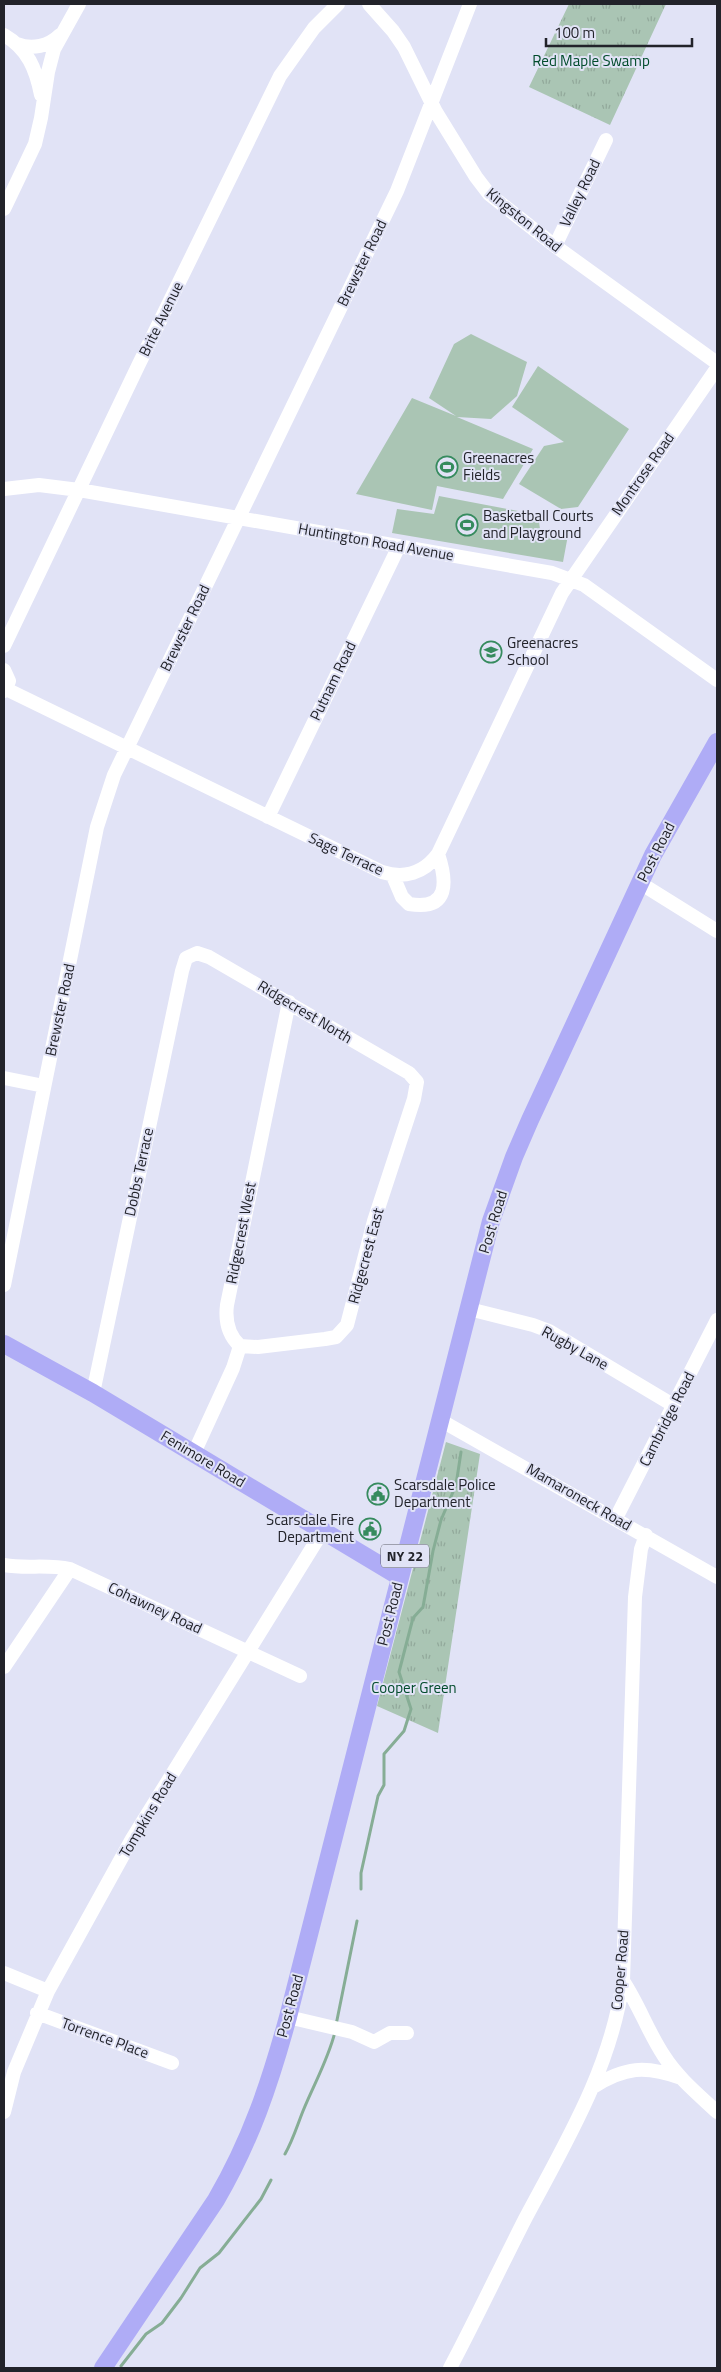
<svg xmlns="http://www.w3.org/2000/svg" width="721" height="2372" font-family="'Titillium Web',sans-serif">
<defs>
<pattern id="park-tufts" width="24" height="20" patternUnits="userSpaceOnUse" patternTransform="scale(1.25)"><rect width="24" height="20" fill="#aac5b4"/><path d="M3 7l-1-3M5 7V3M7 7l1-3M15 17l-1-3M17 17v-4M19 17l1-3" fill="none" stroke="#92a99b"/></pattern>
</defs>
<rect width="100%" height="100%" fill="#e1e3f6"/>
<path fill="#aac5b4" d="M471,334L527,362L517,396L491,419L457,417L533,449L503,499L437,486L432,510L356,494L412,398L456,416L429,398L454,344Z
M538,366L629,429L578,507L561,509L519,484L544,446L564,442L512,407Z
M439,496L518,511V518L539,522L540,529L568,535L563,562L392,533L397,509L434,514Z"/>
<path fill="url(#park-tufts)" d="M569,4H666L610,125L529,87Z
M446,1442L480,1454L438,1733L377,1706Z"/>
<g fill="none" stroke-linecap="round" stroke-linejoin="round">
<path stroke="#86ad95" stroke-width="3" d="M361,1889V1873L378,1796L384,1785V1754L404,1731L411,1709L399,1672L413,1618L423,1607L433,1551L441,1520L456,1485L461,1452
M336,2025L357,1921
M285,2154C293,2140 297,2126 303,2111C314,2084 328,2060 335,2032
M121,2366L146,2334L162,2323L181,2298L200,2268L219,2253L261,2199L271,2180"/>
<path stroke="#fff" stroke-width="14" d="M369,4L393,31L404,47L436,112L476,177L489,194L555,246L717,363
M4,35C28,49 36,69 41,95
M17,44C32,50 49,46 60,35
M4,209L35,144L41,118L48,72L54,49L79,4
M555,246L606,140
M4,489L39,485L79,490L552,573L584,585L717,680
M4,646L138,366L280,76L314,28L338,4
M4,670L9,681L4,691
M6,689L382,872C404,879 424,873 438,854L562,593L717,368
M268,817L399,546
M393,876L402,897L409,904C450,911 447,881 438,854
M640,883L717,931
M4,1078L44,1086
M4,1285L97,827L114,775L397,191L470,4
M469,1309L533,1325L549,1331L673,1405
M240,1346C228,1335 225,1321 227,1305L289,1002
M93,1393L182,971L186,958L197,953L209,957L409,1073L417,1082L414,1099L374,1221L347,1325L336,1337L325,1339L258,1347L240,1346
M440,1420L717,1577
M194,1453L233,1368L240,1346
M616,1518L717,1320
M4,1565C26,1569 47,1564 70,1569L300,1676
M4,1667L70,1569
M4,1973L48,1991
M623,1981C639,2005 648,2032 664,2056C678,2078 699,2095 717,2112
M37,2013L172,2063
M288,2017L352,2032L374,2042L390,2033H407
M593,2087C625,2067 645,2065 681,2078
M4,2112L14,2072L48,1991L132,1839L322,1532
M450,2368C476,2319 500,2268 525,2219C566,2142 611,2068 623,1981L635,1597L641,1549L646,1535"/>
<path stroke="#afacf6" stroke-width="18" d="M4,1344L93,1393L400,1577
M103,2368L216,2200C251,2140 270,2083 288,2017L491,1221L514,1157L530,1120L653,855L717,742"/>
</g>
<defs>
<g id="stadium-ring" transform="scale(1.125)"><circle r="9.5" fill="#e1e3f6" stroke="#368b5e" stroke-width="1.5"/><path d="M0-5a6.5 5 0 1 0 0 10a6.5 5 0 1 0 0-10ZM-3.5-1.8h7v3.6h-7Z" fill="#368b5e"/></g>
<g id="school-ring" transform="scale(1.125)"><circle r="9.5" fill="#e1e3f6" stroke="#368b5e" stroke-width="1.5"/><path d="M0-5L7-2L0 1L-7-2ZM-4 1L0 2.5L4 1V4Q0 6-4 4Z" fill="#368b5e"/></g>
<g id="civic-ring" transform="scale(1.125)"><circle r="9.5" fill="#e1e3f6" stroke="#368b5e" stroke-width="1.5"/><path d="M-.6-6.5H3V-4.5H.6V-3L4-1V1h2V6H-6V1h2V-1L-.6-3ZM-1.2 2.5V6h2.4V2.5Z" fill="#368b5e"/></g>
</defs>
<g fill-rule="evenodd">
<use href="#stadium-ring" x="447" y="467"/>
<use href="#stadium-ring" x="467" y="525"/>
<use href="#school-ring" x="491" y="652"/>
<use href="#civic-ring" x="378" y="1494"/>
<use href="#civic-ring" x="370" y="1529"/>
</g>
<g text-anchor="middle" stroke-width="4" stroke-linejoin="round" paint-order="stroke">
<rect fill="#e1e3f6" stroke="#5b5d67" stroke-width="1" x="381" y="1544.5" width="48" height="23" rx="4"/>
<g font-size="14" font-weight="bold" fill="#22232a">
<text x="405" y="1561">NY 22</text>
</g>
<g font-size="15" fill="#004b2b" stroke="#e1e3f6">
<text x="591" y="66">Red Maple Swamp</text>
<text x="414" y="1693">Cooper Green</text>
</g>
<g font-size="15" fill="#22232a" stroke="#e1e3f6">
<text transform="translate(580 193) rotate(-64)" y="5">Valley Road</text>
<text transform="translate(524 220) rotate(39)" y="5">Kingston Road</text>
<text transform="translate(362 263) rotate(-64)" y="5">Brewster Road</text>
<text transform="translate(161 319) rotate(-64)" y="5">Brite Avenue</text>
<text transform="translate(643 474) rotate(-55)" y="5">Montrose Road</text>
<text transform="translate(376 542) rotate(10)" y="5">Huntington Road Avenue</text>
<text transform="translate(185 628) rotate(-64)" y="5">Brewster Road</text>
<text transform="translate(333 681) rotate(-64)" y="5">Putnam Road</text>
<text transform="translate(656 852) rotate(-63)" y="5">Post Road</text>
<text transform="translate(346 854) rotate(25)" y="5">Sage Terrace</text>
<text transform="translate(60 1010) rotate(-78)" y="5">Brewster Road</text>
<text transform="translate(305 1012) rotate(31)" y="5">Ridgecrest North</text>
<text transform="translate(139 1172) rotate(-78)" y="5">Dobbs Terrace</text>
<text transform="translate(493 1222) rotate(-73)" y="5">Post Road</text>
<text transform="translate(241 1233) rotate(-79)" y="5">Ridgecrest West</text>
<text transform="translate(366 1256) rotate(-75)" y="5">Ridgecrest East</text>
<text transform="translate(575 1348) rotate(29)" y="5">Rugby Lane</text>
<text transform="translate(667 1419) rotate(-63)" y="5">Cambridge Road</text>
<text transform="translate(203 1459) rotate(31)" y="5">Fenimore Road</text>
<text transform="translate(579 1497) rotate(30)" y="5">Mamaroneck Road</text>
<text transform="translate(155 1608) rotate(25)" y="5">Cohawney Road</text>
<text transform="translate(390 1614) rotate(-76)" y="5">Post Road</text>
<text transform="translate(148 1815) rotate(-59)" y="5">Tompkins Road</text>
<text transform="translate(620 1970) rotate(-85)" y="5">Cooper Road</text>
<text transform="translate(290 2006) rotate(-75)" y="5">Post Road</text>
<text transform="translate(105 2038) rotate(20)" y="5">Torrence Place</text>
</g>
<g font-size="15" fill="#22232a" stroke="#e1e3f6" text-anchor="start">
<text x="463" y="463">Greenacres<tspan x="463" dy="17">Fields</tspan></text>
<text x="483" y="521">Basketball Courts<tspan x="483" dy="17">and Playground</tspan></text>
<text x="507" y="648">Greenacres<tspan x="507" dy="17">School</tspan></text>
<text x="394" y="1490">Scarsdale Police<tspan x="394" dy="17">Department</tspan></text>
<text x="354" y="1525" text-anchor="end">Scarsdale Fire<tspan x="354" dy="17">Department</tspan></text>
</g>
</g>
<rect width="721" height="2372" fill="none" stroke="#22232a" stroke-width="10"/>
<path d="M546 38v8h146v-8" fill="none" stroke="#22232a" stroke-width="2.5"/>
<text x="554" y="38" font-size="15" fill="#22232a" stroke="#e1e3f6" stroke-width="4" paint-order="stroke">100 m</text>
</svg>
